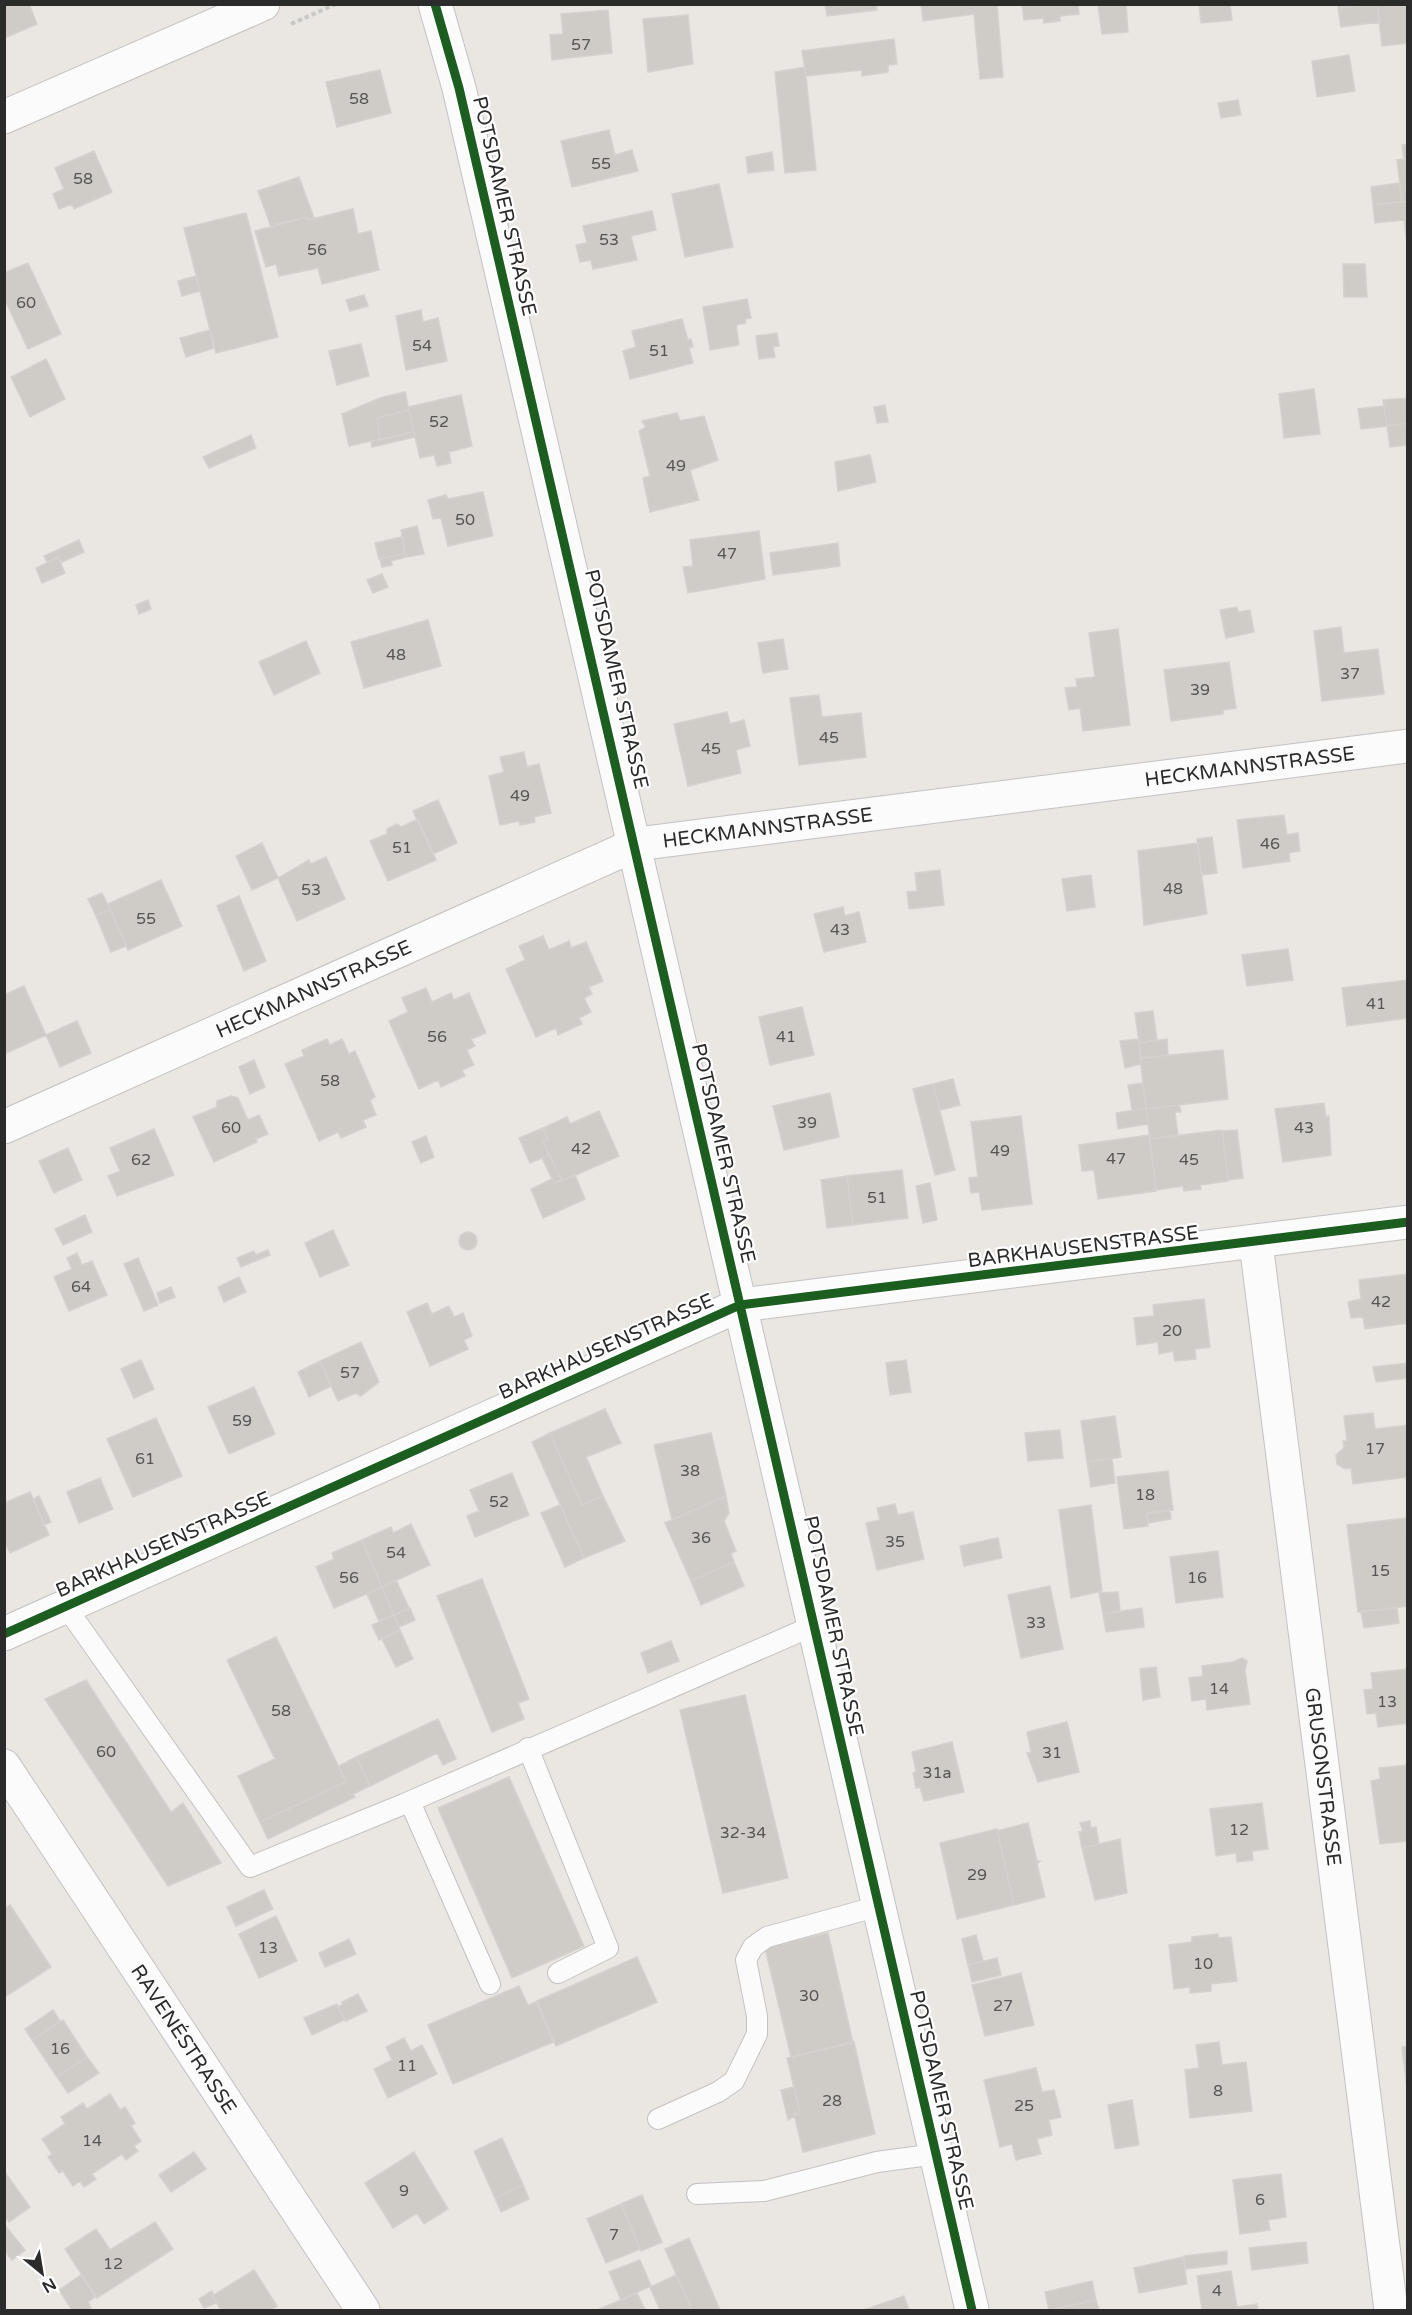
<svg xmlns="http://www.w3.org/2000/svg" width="1412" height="2315" font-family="'Varela Round',sans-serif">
<rect width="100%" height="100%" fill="#eae6e2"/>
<path fill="#cfccc8" stroke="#d4d1ce" stroke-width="1.5" d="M4,4H29L37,24L4,38Z
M825,4H876L877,10L827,16Z
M921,4H997L1003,77L980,79L974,14L923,21Z
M1022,4H1078L1079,14L1060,16V21L1044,23L1043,18L1024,20Z
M1126,4L1128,32L1102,34L1098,6Z
M1199,4H1230L1232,20L1201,23Z
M1338,4H1370L1338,8Z
M1377,4H1408V43L1382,46Z
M1377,4L1380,22L1341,27L1338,8Z
M608,10L612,53L552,60L550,35L563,34L561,14Z
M688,15L693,64L648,72L643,19Z
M894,39L897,64L888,65V72L862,76V70L806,76L802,51Z
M1349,55L1355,91L1317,97L1312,61Z
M805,67L816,170L785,173L775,72Z
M380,70L391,113L337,127L326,82Z
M1238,100L1241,115L1221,118L1218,103Z
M609,130L615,155L632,150L638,171L572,187L561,141Z
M1408,144V201L1402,202L1397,160L1404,159L1402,145Z
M94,151L112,192L74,209L72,204L59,209L53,194L64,189L55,168Z
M772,152L774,170L748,173L746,157Z
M299,177L314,218L308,220L307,217L271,227L258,191Z
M1399,183L1402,202L1373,205L1371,187Z
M719,184L733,247L685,257L672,194Z
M1408,201V244H1407L1404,220L1375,223L1373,205Z
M353,209L358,234L371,231L379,270L322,284L318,268L279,276L276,264L266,267L255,231L274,226V224L307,217L308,220Z
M652,211L656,230L631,236L637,260L593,269L591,260L580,262L576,245L587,243L583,226Z
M246,213L278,337L216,353L184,228Z
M28,263L61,334L28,349L4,298V273Z
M1343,264H1365L1367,297H1344Z
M196,276L200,291L182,296L178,281Z
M364,295L368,306L350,311L346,300Z
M747,299L751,318L745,319L746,323L736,325L739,345L710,350L703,307Z
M421,310L423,322L438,318L447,361L406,370L396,316Z
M682,319L688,340L691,339L693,347L689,348L693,363L630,379L623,351L636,347L632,331Z
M210,330L214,348L186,357L180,338Z
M777,333L779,346L773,347L775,357L759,359L756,336Z
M361,344L369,376L337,385L329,351Z
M46,359L65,399L30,417L11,377Z
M1314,389L1320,434L1284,438L1279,394Z
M405,392L409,410L377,418L380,439L349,446L342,414L380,398Z
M461,395L472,446L449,452L451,463L437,466L434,455L420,458L408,407Z
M1408,398V423L1387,426L1383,400Z
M885,405L888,422L877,423L874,407Z
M1384,406L1387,426L1361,429L1358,409Z
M409,410L414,432L380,440L377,418Z
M677,413L680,421L704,416L718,460L690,470L699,500L650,512L643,478L650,476L639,431L646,427L642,421Z
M1408,423V445L1390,447L1387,426Z
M414,432L415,437L372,447L371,441Z
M251,435L256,448L209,468L203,457Z
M870,455L876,482L838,491L835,462Z
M483,492L493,536L448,546L441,518L433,519L428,500L446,495L448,499Z
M417,526L424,554L406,557L401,530Z
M759,531L765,579L688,593L683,567L693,566L690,540Z
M402,537L405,553L379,559L375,543Z
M79,540L84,552L62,562L58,557L47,562L44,556Z
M838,543L840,566L773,575L770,553Z
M405,553L406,557L391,561L392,565L382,567L380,559Z
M58,557L65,573L42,583L36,568Z
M382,574L388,587L373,593L367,580Z
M148,600L151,609L139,614L136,605Z
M1237,607L1238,612L1250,610L1254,632L1226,638L1220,610Z
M428,620L441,666L364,688L351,642Z
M1341,627L1344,653L1378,649L1384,694L1322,701L1314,631Z
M1118,629L1130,725L1083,731L1080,708L1069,710L1065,688L1077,687L1076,679L1095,677L1089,633Z
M783,639L788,669L763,673L758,643Z
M306,641L320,673L274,695L259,662Z
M1229,662L1236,708L1223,710V714L1171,721L1164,670Z
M819,695L822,717L861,713L866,757L799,765L790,698Z
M727,712L730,724L744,720L750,746L736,750L741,773L688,786L674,724Z
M524,752L527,767L539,764L551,813L534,817L535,822L520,825L519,821L500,825L489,776L504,772L500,757Z
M438,800L457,843L433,854L413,811Z
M1284,815L1287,835L1298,833L1300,851L1289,853L1290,861L1243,868L1237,820Z
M418,819L436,860L388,881L370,841L387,834V829L397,824L401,827Z
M1212,837L1217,873L1202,875L1197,839Z
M262,843L278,878L252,890L236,856Z
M1197,843L1207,914L1144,925L1138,851Z
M326,857L345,899L297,921L278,878L309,860L311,864Z
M940,870L944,905L909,909L907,892L917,891L915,873Z
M1091,875L1095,907L1067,911L1062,879Z
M161,880L182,926L128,950L108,904Z
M102,893L110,909L96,916L88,899Z
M239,896L266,961L244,971L217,906Z
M843,907L845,916L859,912L866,942L824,952L814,914Z
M110,909L126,946L111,952L96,916Z
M543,936L549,950L569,941L571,948L586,942L603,981L589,987L592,994L584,998L591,1012L579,1018L582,1024L558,1035L556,1028L536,1037L506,969L525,960L519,946Z
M1288,949L1293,980L1247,986L1242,955Z
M1408,980V1018L1347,1026L1342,988Z
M24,986L46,1035L4,1054V995Z
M426,988L432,1002L451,993L454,1000L469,993L486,1033L471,1039L475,1046L467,1050L474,1065L462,1070L465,1076L441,1087L438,1080L419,1089L389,1021L408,1012L402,998Z
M802,1007L814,1055L770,1065L759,1017Z
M1153,1011L1157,1040L1139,1043L1135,1013Z
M77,1021L91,1053L60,1067L46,1035Z
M327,1039L330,1045L342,1039L349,1054L355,1051L375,1097L370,1100L376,1115L363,1120L366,1127L341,1138L338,1132L319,1141L285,1064L304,1056L302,1050Z
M1138,1039L1141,1064L1125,1068L1120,1041Z
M1167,1039L1168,1055L1141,1059L1139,1043Z
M1223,1050L1228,1099L1146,1109L1140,1058Z
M254,1060L265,1087L250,1094L239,1067Z
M953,1079L960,1105L940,1110L933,1084Z
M1143,1083L1146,1108L1132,1110L1128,1085Z
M933,1084L955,1170L935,1175L913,1089Z
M830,1093L839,1137L784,1150L773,1106Z
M231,1096L238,1098L248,1120L259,1115L268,1134L256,1139L257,1142L214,1162L193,1117L217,1107V1101Z
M1324,1103L1326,1117L1329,1116L1331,1155L1283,1162L1275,1109Z
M1179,1105L1181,1112H1175L1178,1136L1150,1139L1146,1109Z
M1146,1108L1148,1124L1118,1129L1116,1113Z
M599,1111L619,1156L562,1181L543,1141L548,1139L543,1128L567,1117L570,1124Z
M1021,1116L1032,1204L982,1210L979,1192L971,1193L969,1178L978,1177L971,1122Z
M543,1128L548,1139L543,1141L549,1155L530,1163L519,1138Z
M154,1129L174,1175L117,1196L108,1176L120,1171L110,1148Z
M1222,1130L1228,1181L1200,1185L1201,1189L1184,1191L1183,1186L1156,1190L1150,1139Z
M1237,1130L1243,1178L1228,1180L1222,1131Z
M1149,1135L1156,1191L1098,1199L1094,1170L1082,1171L1079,1145Z
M426,1136L434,1157L421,1163L412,1142Z
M68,1148L82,1180L54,1193L39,1161Z
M549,1155L562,1180L554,1183L542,1158Z
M902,1170L908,1218L853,1225L847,1176Z
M575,1175L585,1199L543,1218L531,1189L552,1179L554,1183Z
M847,1176L853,1225L827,1228L821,1180Z
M930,1183L937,1220L923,1223L916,1186Z
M85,1215L92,1232L63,1245L55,1229Z
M333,1230L349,1265L320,1277L305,1243Z
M459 1241a9 9 0 1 1 18 0a9 9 0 1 1-18 0Z
M268,1250L270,1255L241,1267L237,1258L254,1251L256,1255Z
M77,1253L82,1265L92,1261L107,1295L69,1311L54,1277L72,1269L67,1258Z
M138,1258L158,1305L144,1311L124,1264Z
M1408,1274V1323L1365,1329L1363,1317L1351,1318L1348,1302L1361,1299L1359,1280Z
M239,1277L246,1292L224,1302L218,1287Z
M171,1287L175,1297L160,1303L157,1293Z
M1204,1299L1210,1347L1195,1349L1196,1359L1175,1361L1173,1351L1159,1354L1158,1342L1137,1345L1134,1318L1154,1316L1153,1305Z
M427,1303L432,1314L449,1306L454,1317L463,1313L472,1336L464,1340L468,1349L430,1366L407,1312Z
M361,1342L379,1382L361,1396L356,1393L338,1401L320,1361Z
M141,1360L154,1389L134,1398L121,1369Z
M906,1360L911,1392L890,1395L886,1363Z
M320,1361L331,1386L309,1397L298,1372Z
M1408,1363V1378L1376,1382L1373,1367Z
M254,1387L275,1434L229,1454L208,1407Z
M605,1409L621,1443L586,1457L603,1496L582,1505L550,1433Z
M1373,1413L1375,1429L1408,1425V1477L1353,1484L1351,1468L1345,1469L1337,1464L1336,1455L1344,1448L1343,1441H1347L1344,1416Z
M1115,1416L1121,1457L1087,1462L1081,1421Z
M156,1418L182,1476L133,1497L107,1439Z
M1060,1430L1063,1458L1028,1461L1025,1433Z
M550,1433L582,1505L603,1496L625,1541L584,1558L532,1442Z
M711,1433L726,1496L672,1520L654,1445Z
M1112,1458L1115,1483L1091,1487L1087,1462Z
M1168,1471L1173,1510L1147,1513L1148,1526L1124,1529L1117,1477Z
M512,1473L529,1515L475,1537L467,1516L479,1511L470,1490Z
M100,1478L113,1509L79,1523L67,1492Z
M30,1492L49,1535L10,1553L4,1541V1503Z
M39,1496L51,1522L44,1525L33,1499Z
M726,1496L729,1513L724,1521L736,1551L731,1553L734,1562L691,1581L665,1523Z
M895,1504L898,1515L913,1512L924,1559L877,1570L866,1523L880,1520L877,1508Z
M560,1505L584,1558L565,1567L541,1513Z
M1091,1505L1102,1591L1071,1598L1059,1510Z
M1170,1510L1171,1519L1148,1523L1147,1513Z
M1406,1518L1408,1606L1358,1612L1347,1525Z
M411,1524L430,1565L382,1587L362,1540L391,1527L393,1533Z
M998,1538L1002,1558L964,1566L960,1546Z
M362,1540L382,1587L334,1608L316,1567L334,1559L332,1553Z
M1218,1551L1223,1597L1176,1603L1170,1557Z
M734,1562L744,1586L701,1605L691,1581Z
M482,1579L529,1699L518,1703L524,1719L492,1732L437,1596Z
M396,1580L409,1608L394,1615L382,1587Z
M1050,1586L1063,1649L1021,1658L1008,1595Z
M382,1587L394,1615L379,1621L367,1594Z
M1118,1592L1120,1611L1103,1614L1099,1593Z
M410,1608L415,1620L399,1627L394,1615Z
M1142,1608L1144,1627L1106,1632L1103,1614Z
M1397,1608L1399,1623L1364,1628L1361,1612Z
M394,1615L400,1630L379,1640L372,1625Z
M400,1630L413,1659L396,1667L382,1639Z
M276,1637L346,1782L260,1822L238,1776L275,1759L227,1660Z
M671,1641L679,1661L648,1673L641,1653Z
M1242,1658L1247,1661L1245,1671L1250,1704L1207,1710L1206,1699L1192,1701L1189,1678L1203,1676L1202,1666L1233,1662Z
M1156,1667L1160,1697L1143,1700L1140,1669Z
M1408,1669V1723L1378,1727L1376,1713L1367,1714L1364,1690L1373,1689L1371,1673Z
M86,1680L171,1812L183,1803L221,1863L168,1886L45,1699Z
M745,1695L788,1878L723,1893L680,1710Z
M438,1719L456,1759L443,1765L437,1753L370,1786L356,1757Z
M1067,1722L1079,1772L1038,1782L1027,1753L1031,1752L1027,1732Z
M952,1742L964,1792L924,1801L920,1787L916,1788L913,1773L916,1771L912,1752Z
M356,1757L370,1786L353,1794L355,1797L268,1839L260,1822L346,1782L339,1766Z
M1408,1765V1841L1380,1844L1371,1781L1380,1779L1379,1768Z
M509,1777L584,1946L512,1978L438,1808Z
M1262,1803L1268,1849L1252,1851L1253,1860L1237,1862L1236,1853L1216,1856L1210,1809Z
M1090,1821L1091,1828L1096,1827L1099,1844L1082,1848L1079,1832L1083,1831L1080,1823Z
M1028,1823L1037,1861H1040L1037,1864L1045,1897L1014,1905L997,1831Z
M997,1829L1014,1905L957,1919L940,1843Z
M1120,1839L1127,1893L1095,1900L1082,1848Z
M264,1890L273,1909L236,1926L227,1907Z
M10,1905L51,1967L5,1997L4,1909Z
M276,1916L297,1961L259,1978L239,1934Z
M828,1933L853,2043L791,2057L765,1948Z
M1218,1934V1938L1231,1937L1237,1981L1211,1984V1991L1190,1993V1987L1174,1989L1169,1945L1192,1942V1937Z
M976,1935L983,1961L968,1965L962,1939Z
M349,1939L356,1954L325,1967L319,1953Z
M637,1957L657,2002L556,2046L537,2001Z
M997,1958L1001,1975L972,1982L968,1965Z
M1021,1973L1034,2025L985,2036L972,1985Z
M519,1986L528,2005L536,2002L553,2042L453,2084L428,2025Z
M358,1994L367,2011L346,2021L338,2007L343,2004L342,2002Z
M337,2004L344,2020L312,2035L304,2018Z
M53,2010L60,2021L32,2040L25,2029Z
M63,2020L87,2057L57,2077L32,2040Z
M404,2038L411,2051L422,2045L437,2074L388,2098L374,2069L392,2060L386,2047Z
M854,2042L875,2134L803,2152L794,2114L800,2113L787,2058Z
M1219,2042L1222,2065L1246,2062L1252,2111L1190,2118L1185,2070L1199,2068L1196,2045Z
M1408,2046V2087H1407L1402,2047Z
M87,2057L99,2073L68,2093L57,2077Z
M1036,2068L1042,2092L1054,2090L1061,2117L1049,2120L1052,2135L1037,2139L1041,2154L1016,2160L1012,2144L1000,2147L984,2080Z
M794,2087L800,2113L788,2120L781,2090Z
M110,2094L120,2110L125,2107L135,2123L131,2126L141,2141L134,2146L138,2151L126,2160L122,2154L92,2174L96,2179L84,2187L80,2181L73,2186L63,2171L59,2173L48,2157L52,2154L42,2139L65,2124L61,2117L83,2103L87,2109Z
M1132,2100L1139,2145L1115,2149L1108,2105Z
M502,2138L523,2185L495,2198L474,2151Z
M194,2152L206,2169L171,2192L159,2175Z
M414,2152L448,2209L424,2224L417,2213L393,2228L365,2183Z
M4,2171L30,2207L9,2222L4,2216Z
M1281,2174L1286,2217L1268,2220L1270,2230L1240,2234L1233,2180Z
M523,2185L529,2199L501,2212L495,2198Z
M642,2195L662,2242L641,2251L621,2204Z
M621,2204L640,2249L606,2263L587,2219Z
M155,2222L173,2249L97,2298L65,2249L96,2229L110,2250Z
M4,2224L25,2250L12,2260L4,2250Z
M689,2238L720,2310H692L665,2249Z
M1306,2242L1308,2263L1252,2270L1249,2248Z
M1227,2251V2264L1185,2269L1184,2256Z
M1183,2257L1187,2284L1139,2293L1134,2268Z
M640,2260L651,2286L621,2300L609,2272Z
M254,2270L277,2306L271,2310H221L212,2296Z
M1231,2271L1237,2307L1257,2304L1258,2310H1202L1197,2276Z
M81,2275L95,2297L88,2302L92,2310H72L59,2290Z
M676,2275L692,2310H660L650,2287Z
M1092,2281L1096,2300L1049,2310L1045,2292Z
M212,2291L216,2303L204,2308L199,2299Z
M637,2293L645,2310H597L621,2300Z
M904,2296L909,2310H864Z
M1096,2300L1099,2310H1051Z"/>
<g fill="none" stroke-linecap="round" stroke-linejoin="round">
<g stroke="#c3c2c2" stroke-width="22">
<path id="lane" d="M66,1607L250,1867L404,1804L815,1625
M528,1748L608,1948L558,1973
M410,1802L490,1984
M658,2119L718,2092L734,2081L757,2034V2016L746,1960L753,1947L767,1937L879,1906
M697,2194L764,2191L877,2162L936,2154"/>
</g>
<g stroke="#c3c2c2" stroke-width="35">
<g id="street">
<path id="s1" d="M4,1127L637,844L1408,746"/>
<path id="s2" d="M1256,1243L1391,2310"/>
<path d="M4,1634L740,1305L1408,1222"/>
<path id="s3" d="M4,1766L363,2310"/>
</g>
</g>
<g stroke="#c3c2c2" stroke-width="35">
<path id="secondary" d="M435,4L459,88C636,828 801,1570 972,2310
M4,117L263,4"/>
</g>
<path stroke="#c8c8c7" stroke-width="4" stroke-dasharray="4.5 3" stroke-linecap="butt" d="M291,24L336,4"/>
<use href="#lane" stroke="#fcfbfb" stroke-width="20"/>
<use href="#street" stroke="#fcfbfb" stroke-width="33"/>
<use href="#secondary" stroke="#fcfbfb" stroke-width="33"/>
<g stroke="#fff" stroke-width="13">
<path id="cycleway" d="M435,4L459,88C636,828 801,1570 972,2310
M4,1634L740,1305L1408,1222"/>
</g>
<use href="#cycleway" stroke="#1b5e20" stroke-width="9"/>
</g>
<g text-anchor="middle" stroke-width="4.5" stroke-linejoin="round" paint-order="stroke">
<g font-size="16" fill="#565554">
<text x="581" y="50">57</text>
<text x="359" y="104">58</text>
<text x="601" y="169">55</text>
<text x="83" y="184">58</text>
<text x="609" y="245">53</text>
<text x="317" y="255">56</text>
<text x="26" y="308">60</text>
<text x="422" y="351">54</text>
<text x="659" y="356">51</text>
<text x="439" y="427">52</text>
<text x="676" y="471">49</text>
<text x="465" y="525">50</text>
<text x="727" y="559">47</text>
<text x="396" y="660">48</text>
<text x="1350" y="679">37</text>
<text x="1200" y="695">39</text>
<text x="829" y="743">45</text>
<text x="711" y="754">45</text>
<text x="520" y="801">49</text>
<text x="1270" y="849">46</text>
<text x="402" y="853">51</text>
<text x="1173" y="894">48</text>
<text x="311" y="895">53</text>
<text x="146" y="924">55</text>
<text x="840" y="935">43</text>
<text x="1376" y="1009">41</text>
<text x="437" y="1042">56</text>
<text x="786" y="1042">41</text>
<text x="330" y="1086">58</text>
<text x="807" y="1128">39</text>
<text x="231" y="1133">60</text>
<text x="1304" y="1133">43</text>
<text x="581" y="1154">42</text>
<text x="1000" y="1156">49</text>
<text x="1116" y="1164">47</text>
<text x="141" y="1165">62</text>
<text x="1189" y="1165">45</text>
<text x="877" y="1203">51</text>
<text x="81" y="1292">64</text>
<text x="1381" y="1307">42</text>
<text x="1172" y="1336">20</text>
<text x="350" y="1378">57</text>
<text x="242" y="1426">59</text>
<text x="1375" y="1454">17</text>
<text x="145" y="1464">61</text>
<text x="690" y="1476">38</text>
<text x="1145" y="1500">18</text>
<text x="499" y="1507">52</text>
<text x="701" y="1543">36</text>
<text x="895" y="1547">35</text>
<text x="396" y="1558">54</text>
<text x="1380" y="1576">15</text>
<text x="349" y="1583">56</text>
<text x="1197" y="1583">16</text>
<text x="1036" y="1628">33</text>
<text x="1219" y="1694">14</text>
<text x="1387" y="1707">13</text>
<text x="281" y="1716">58</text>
<text x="106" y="1757">60</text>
<text x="1052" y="1758">31</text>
<text x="937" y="1778">31a</text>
<text x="1239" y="1835">12</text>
<text x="743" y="1838">32-34</text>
<text x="977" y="1880">29</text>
<text x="268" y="1953">13</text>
<text x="1203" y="1969">10</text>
<text x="809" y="2001">30</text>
<text x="1003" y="2011">27</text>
<text x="60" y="2054">16</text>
<text x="407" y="2071">11</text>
<text x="1218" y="2096">8</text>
<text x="832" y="2106">28</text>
<text x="1024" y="2111">25</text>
<text x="92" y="2146">14</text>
<text x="404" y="2196">9</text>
<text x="1260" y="2205">6</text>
<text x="614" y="2240">7</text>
<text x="113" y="2269">12</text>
<text x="1217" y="2296">4</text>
</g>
<g font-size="20" fill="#2b2b2b" stroke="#fff">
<text transform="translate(505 206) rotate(77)" y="7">POTSDAMER STRASSE</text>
<text transform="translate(617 679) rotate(77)" y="7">POTSDAMER STRASSE</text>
<text dy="7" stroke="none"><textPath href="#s1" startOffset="1311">HECKMANNSTRASSE</textPath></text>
<text dy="7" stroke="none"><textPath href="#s1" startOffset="825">HECKMANNSTRASSE</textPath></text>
<text dy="7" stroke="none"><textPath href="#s1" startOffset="339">HECKMANNSTRASSE</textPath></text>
<text transform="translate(724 1153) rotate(77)" y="7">POTSDAMER STRASSE</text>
<text transform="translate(1083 1246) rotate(-7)" y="7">BARKHAUSENSTRASSE</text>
<text transform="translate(606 1346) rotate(-24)" y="7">BARKHAUSENSTRASSE</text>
<text transform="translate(163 1544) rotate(-24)" y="7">BARKHAUSENSTRASSE</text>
<text transform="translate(834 1626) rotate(78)" y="7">POTSDAMER STRASSE</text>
<text dy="7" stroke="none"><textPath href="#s2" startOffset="538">GRUSONSTRASSE</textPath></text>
<text dy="7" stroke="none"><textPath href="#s3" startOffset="327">RAVENÉSTRASSE</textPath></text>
<text transform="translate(942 2100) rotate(77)" y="7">POTSDAMER STRASSE</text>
</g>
</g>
<rect width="1412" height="2315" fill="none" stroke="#2b2b2b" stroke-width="12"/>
<g transform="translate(42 2273) rotate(150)" stroke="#ffffff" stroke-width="4.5" paint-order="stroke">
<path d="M0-4.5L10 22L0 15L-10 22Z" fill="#2b2b2b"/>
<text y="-9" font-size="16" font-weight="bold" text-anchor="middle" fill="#2b2b2b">N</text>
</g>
</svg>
